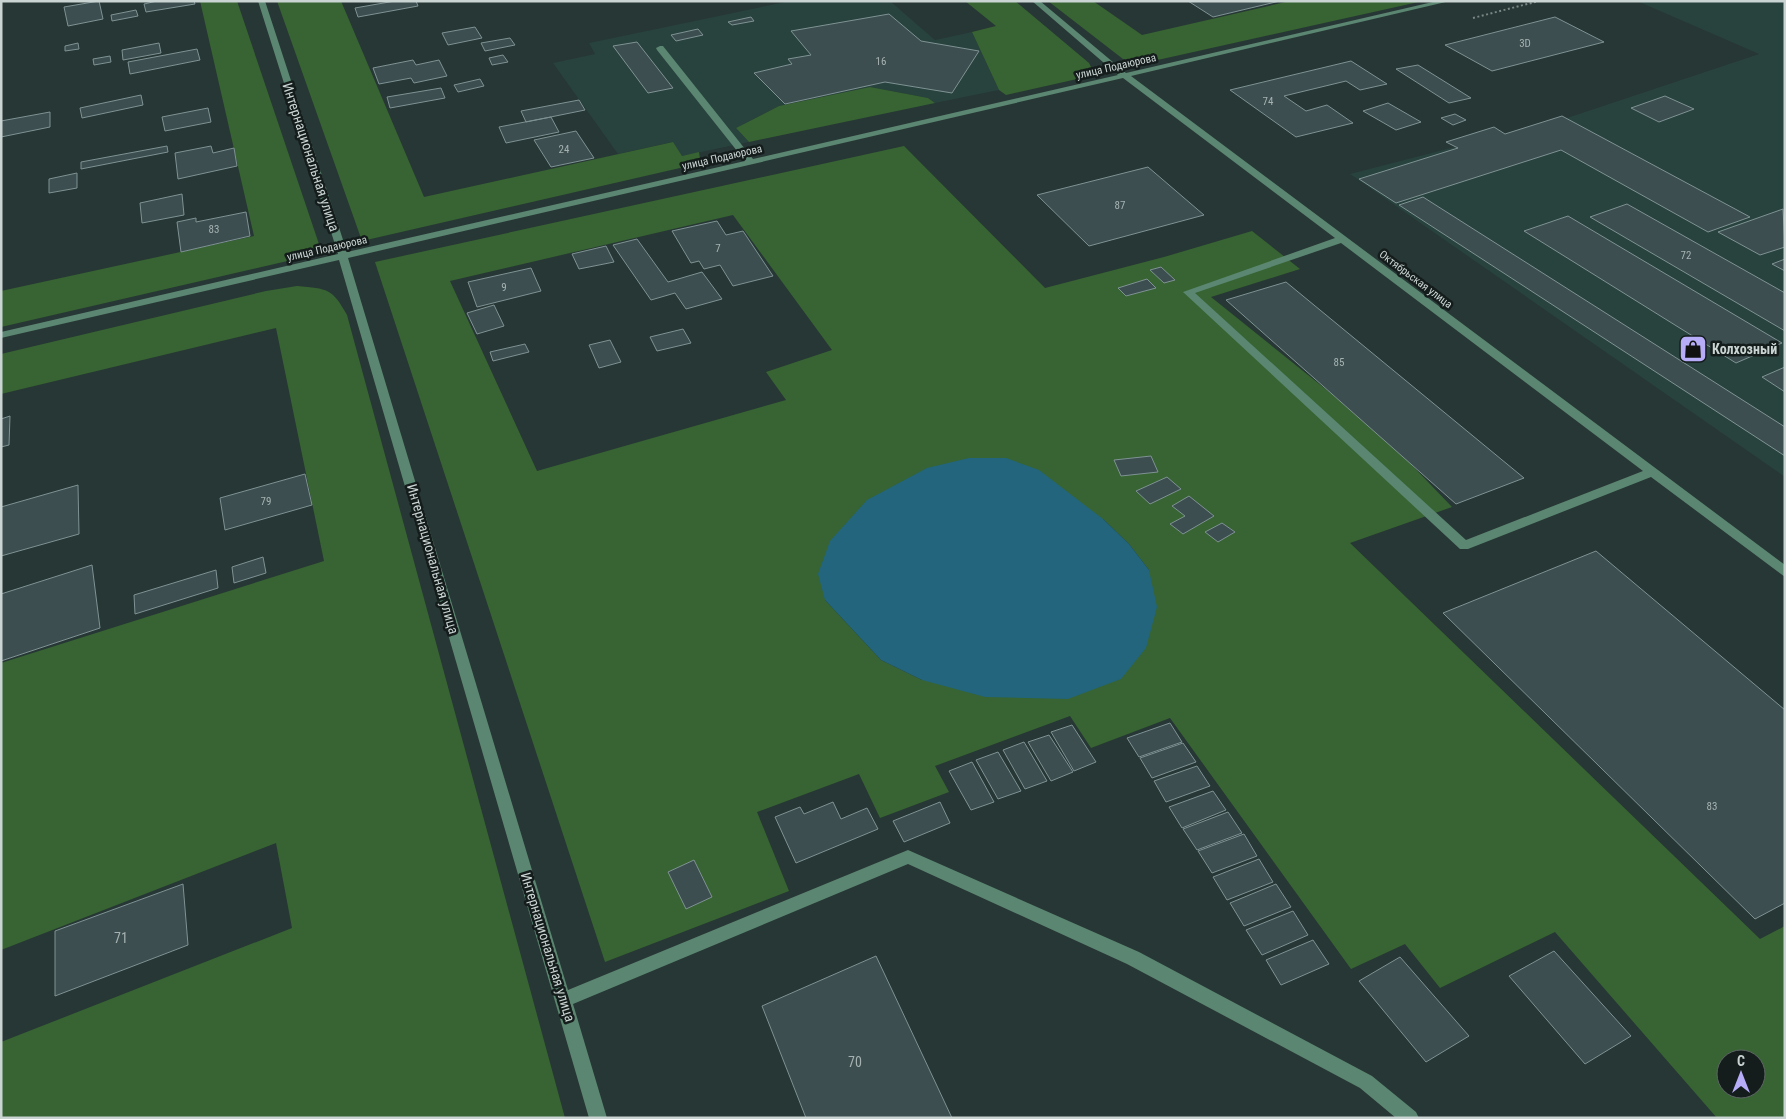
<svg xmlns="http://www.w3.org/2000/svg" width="1786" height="1119" font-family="'Roboto Condensed',sans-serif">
<rect width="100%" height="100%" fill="#273735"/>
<path fill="#28423e" d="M790,1H890L935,40L972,32L999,90L935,103L928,98L870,87L779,106L736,128L749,142L682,156L672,142L618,154L553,63L595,54L589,43Z
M1637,1H1785V477L1350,174L1570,117L1759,54Z"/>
<path fill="#376432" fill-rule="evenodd" d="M200,1H237L322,253L1,327V291L254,236Z
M277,1H341L424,197L673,142L682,156L699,152L700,159L693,165L362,241Z
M965,1H1015L1089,63L1092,69L1086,77L1006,95L999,90L972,32L996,26Z
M1048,1H1093L1142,35L1290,1H1423L1162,59L1146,62L1123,59Z
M870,87L928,98L935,103L749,142L736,128L779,106Z
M904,146L1045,288L1164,257L1252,231L1300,269L1211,297L1333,395L1406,459L1452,507L1350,543L1760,939L1785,926V1118H1717L1555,932L1440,988L1405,944L1351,969L1170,718L1091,748L1070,716L935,766L949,792L880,818L859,774L757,812L789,891L605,962L375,262ZM733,215L832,350L766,372L786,400L537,471L450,281ZM1103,519L1129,544L1149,570L922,680L881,660L825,600ZM1726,1059H1756V1089H1726Z
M297,286C328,289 332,288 347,315L565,1118H1V1042L292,928L276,843L1,950V663L324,561L276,328L1,394V354L266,291Z"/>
<path fill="#22657d" d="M969,458H1006L1039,470L1103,519L1129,544L1149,570L1157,607L1146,648L1121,679L1068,699L985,697L922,680L881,660L825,600L818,574L830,541L867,500L927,468Z"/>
<path fill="#3c4e50" stroke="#7f9294" d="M99,1L103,19L68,26L64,7Z
M157,1H194L195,4L146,12L144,4Z
M395,1H416L418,6L358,17L355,8Z
M1188,1H1280L1213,17Z
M136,10L138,16L112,21L111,15Z
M889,14L921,41L979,51L952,93L885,82L785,104L754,73L792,64L788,59L811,55L791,31Z
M751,17L754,21L732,25L728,22Z
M1555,17L1604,42L1492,71L1445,45Z
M475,27L482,38L448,45L442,33Z
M698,29L703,35L676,41L671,35Z
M510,38L515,45L485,51L481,43Z
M637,42L673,88L648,93L613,46Z
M78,43L79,49L65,51V46Z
M159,43L161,53L123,60L122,50Z
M197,49L200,60L130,74L128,62Z
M503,55L508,62L492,65L489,58Z
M110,56L111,62L94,65L93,59Z
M413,60L416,65L439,60L447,76L414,83L411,78L379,84L373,68Z
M1351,61L1387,84L1360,90L1346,81L1284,96L1306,111L1327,105L1353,123L1296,137L1230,90Z
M1418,65L1471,98L1449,103L1396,69Z
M480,79L484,86L458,92L454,85Z
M441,88L445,98L390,108L387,97Z
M141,95L143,105L82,118L80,108Z
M1665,96L1694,109L1659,122L1631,108Z
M579,100L585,110L526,122L521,111Z
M1388,103L1421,122L1396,130L1363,111Z
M208,108L211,122L165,131L162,117Z
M50,112V127L1,137V121Z
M1455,114L1466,120L1453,125L1441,118Z
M1562,116L1750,217L1708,232L1561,150L1396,203L1359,179L1458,148L1446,142L1494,127L1505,134Z
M551,117L559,132L506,143L499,127Z
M576,131L594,158L551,167L534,140Z
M167,146L168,152L81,169V162Z
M211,146L213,153L234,148L237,166L178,179L175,153Z
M1148,167L1204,215L1089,246L1037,195Z
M77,173V188L49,193V179Z
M182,194L184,215L142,223L140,203Z
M1423,197L1785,427V456L1399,205Z
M1627,204L1785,293V331L1590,217Z
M1783,209L1785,247L1760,255L1718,232Z
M246,212L250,236L181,252L177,222L196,218V222Z
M1568,216L1782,343L1736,363L1524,231Z
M717,221L726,235L743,231L773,276L733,286L720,265L704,269L699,261L691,263L672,231Z
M637,239L668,282L702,272L722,299L686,309L675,293L651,300L613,245Z
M606,246L614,262L579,269L572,254Z
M1785,259V271L1772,264Z
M1161,267L1175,280L1164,283L1150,270Z
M531,268L541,291L477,307L468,282Z
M1147,279L1156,288L1126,296L1118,288Z
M1286,282L1524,478L1456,504L1226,300Z
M494,305L504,326L477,334L467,313Z
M683,329L691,343L657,351L650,337Z
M610,340L621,362L599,368L589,345Z
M525,344L529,352L493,361L490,352Z
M1785,367V392L1762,377Z
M10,416L9,445L1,447V419Z
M1151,456L1158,472L1121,476L1114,460Z
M305,474L312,505L225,530L220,498Z
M1167,477L1181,489L1150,504L1136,491Z
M78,485L79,534L1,556V507Z
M1189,496L1214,516L1183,534L1170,524L1185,516L1172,506Z
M1222,523L1235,532L1218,542L1205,532Z
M1596,551L1785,710V903L1755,919L1443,613Z
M263,557L266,573L234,583L232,567Z
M92,565L100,628L1,661V594Z
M216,570L218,588L135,614L134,595Z
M1170,723L1182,742L1139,757L1127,738Z
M1072,725L1096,762L1074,771L1051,732Z
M1049,735L1073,772L1051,781L1028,742Z
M1024,742L1047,781L1025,789L1003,750Z
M1183,743L1196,762L1152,778L1140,758Z
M998,752L1021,791L998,799L976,760Z
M972,762L994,802L971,810L949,771Z
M1197,766L1210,786L1166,802L1154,781Z
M1213,791L1226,810L1182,828L1169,807Z
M833,802L841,819L867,808L878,829L796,863L775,817L800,807L804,814Z
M940,802L950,823L904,842L893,821Z
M1228,812L1242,833L1197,850L1183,829Z
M1244,834L1257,856L1212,873L1198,851Z
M1259,859L1273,882L1227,900L1213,877Z
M694,860L712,897L686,909L668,872Z
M183,884L188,945L55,996V931Z
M1276,884L1291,907L1244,926L1230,903Z
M1293,911L1308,935L1262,955L1246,930Z
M1313,940L1329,964L1281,985L1266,960Z
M1554,951L1631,1036L1585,1064L1509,976Z
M876,956L900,1007L952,1118H806L762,1006Z
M1400,957L1469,1036L1426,1062L1359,981Z"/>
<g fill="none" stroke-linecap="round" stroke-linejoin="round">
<path stroke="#7a8785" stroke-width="2" stroke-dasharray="2 2.5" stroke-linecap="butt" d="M1473,18L1539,1"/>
<path fill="#5b8671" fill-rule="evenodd" d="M258,1H265L347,252L745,161L657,50L656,48L660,46H663L753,159L1118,75L1032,1H1040L1126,73L1437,1H1450L1131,76L1785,565V577L1651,477L1468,549H1460L1183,292L1335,238L1123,78L348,258L568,990L908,850L1139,952L1372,1076L1416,1112L1419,1118H1396L1360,1088L1127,964L908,864L573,1004L607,1118H589L339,260L1,338V332L338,254ZM1341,243L1643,471L1466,540L1195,293Z"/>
</g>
<defs>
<g id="shop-square" transform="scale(1.4375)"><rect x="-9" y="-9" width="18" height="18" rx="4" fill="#b6acf8" stroke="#151d1c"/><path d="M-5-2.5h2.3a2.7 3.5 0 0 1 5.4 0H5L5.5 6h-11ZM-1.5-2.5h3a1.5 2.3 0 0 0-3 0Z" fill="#111"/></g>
</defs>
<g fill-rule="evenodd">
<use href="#shop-square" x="1693" y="349"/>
</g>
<g text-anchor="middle" stroke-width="5" stroke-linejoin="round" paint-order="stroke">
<g font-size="11" fill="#a6b2b2">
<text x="1525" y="47">3D</text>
<text x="881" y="65">16</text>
<text x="1268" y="105">74</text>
<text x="564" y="153">24</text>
<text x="1120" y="209">87</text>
<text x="214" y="233">83</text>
<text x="718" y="252">7</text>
<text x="1686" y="259">72</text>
<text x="504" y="291">9</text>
<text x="1339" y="366">85</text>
<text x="266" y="505">79</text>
<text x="1712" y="810">83</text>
</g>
<g font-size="11" fill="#cad4d2" stroke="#151d1c">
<text transform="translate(1116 66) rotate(-13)" y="4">улица Подаюрова</text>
<text transform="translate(722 157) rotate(-13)" y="4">улица Подаюрова</text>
<text transform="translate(327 248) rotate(-13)" y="4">улица Подаюрова</text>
<text transform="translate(1416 279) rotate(37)" y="4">Октябрьская улица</text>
</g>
<g font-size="14" fill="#cad4d2" stroke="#151d1c">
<text transform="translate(311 157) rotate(72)" y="5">Интернациональная улица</text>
<text transform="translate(433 559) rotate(74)" y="5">Интернациональная улица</text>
<text transform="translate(548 947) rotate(73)" y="5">Интернациональная улица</text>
</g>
<g font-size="14" font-weight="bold" fill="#cad4d2" stroke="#151d1c" text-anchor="start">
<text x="1712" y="354">Колхозный</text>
</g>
<g font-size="14" fill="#a6b2b2">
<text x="121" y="943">71</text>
<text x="855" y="1067">70</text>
</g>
</g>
<rect width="1786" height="1119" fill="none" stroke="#cad4d2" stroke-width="5"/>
<g transform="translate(1741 1074)"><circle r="24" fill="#151d1c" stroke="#5d6665"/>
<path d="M0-4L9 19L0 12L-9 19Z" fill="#b6acf8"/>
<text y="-8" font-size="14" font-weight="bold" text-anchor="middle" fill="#cad4d2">С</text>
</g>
</svg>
